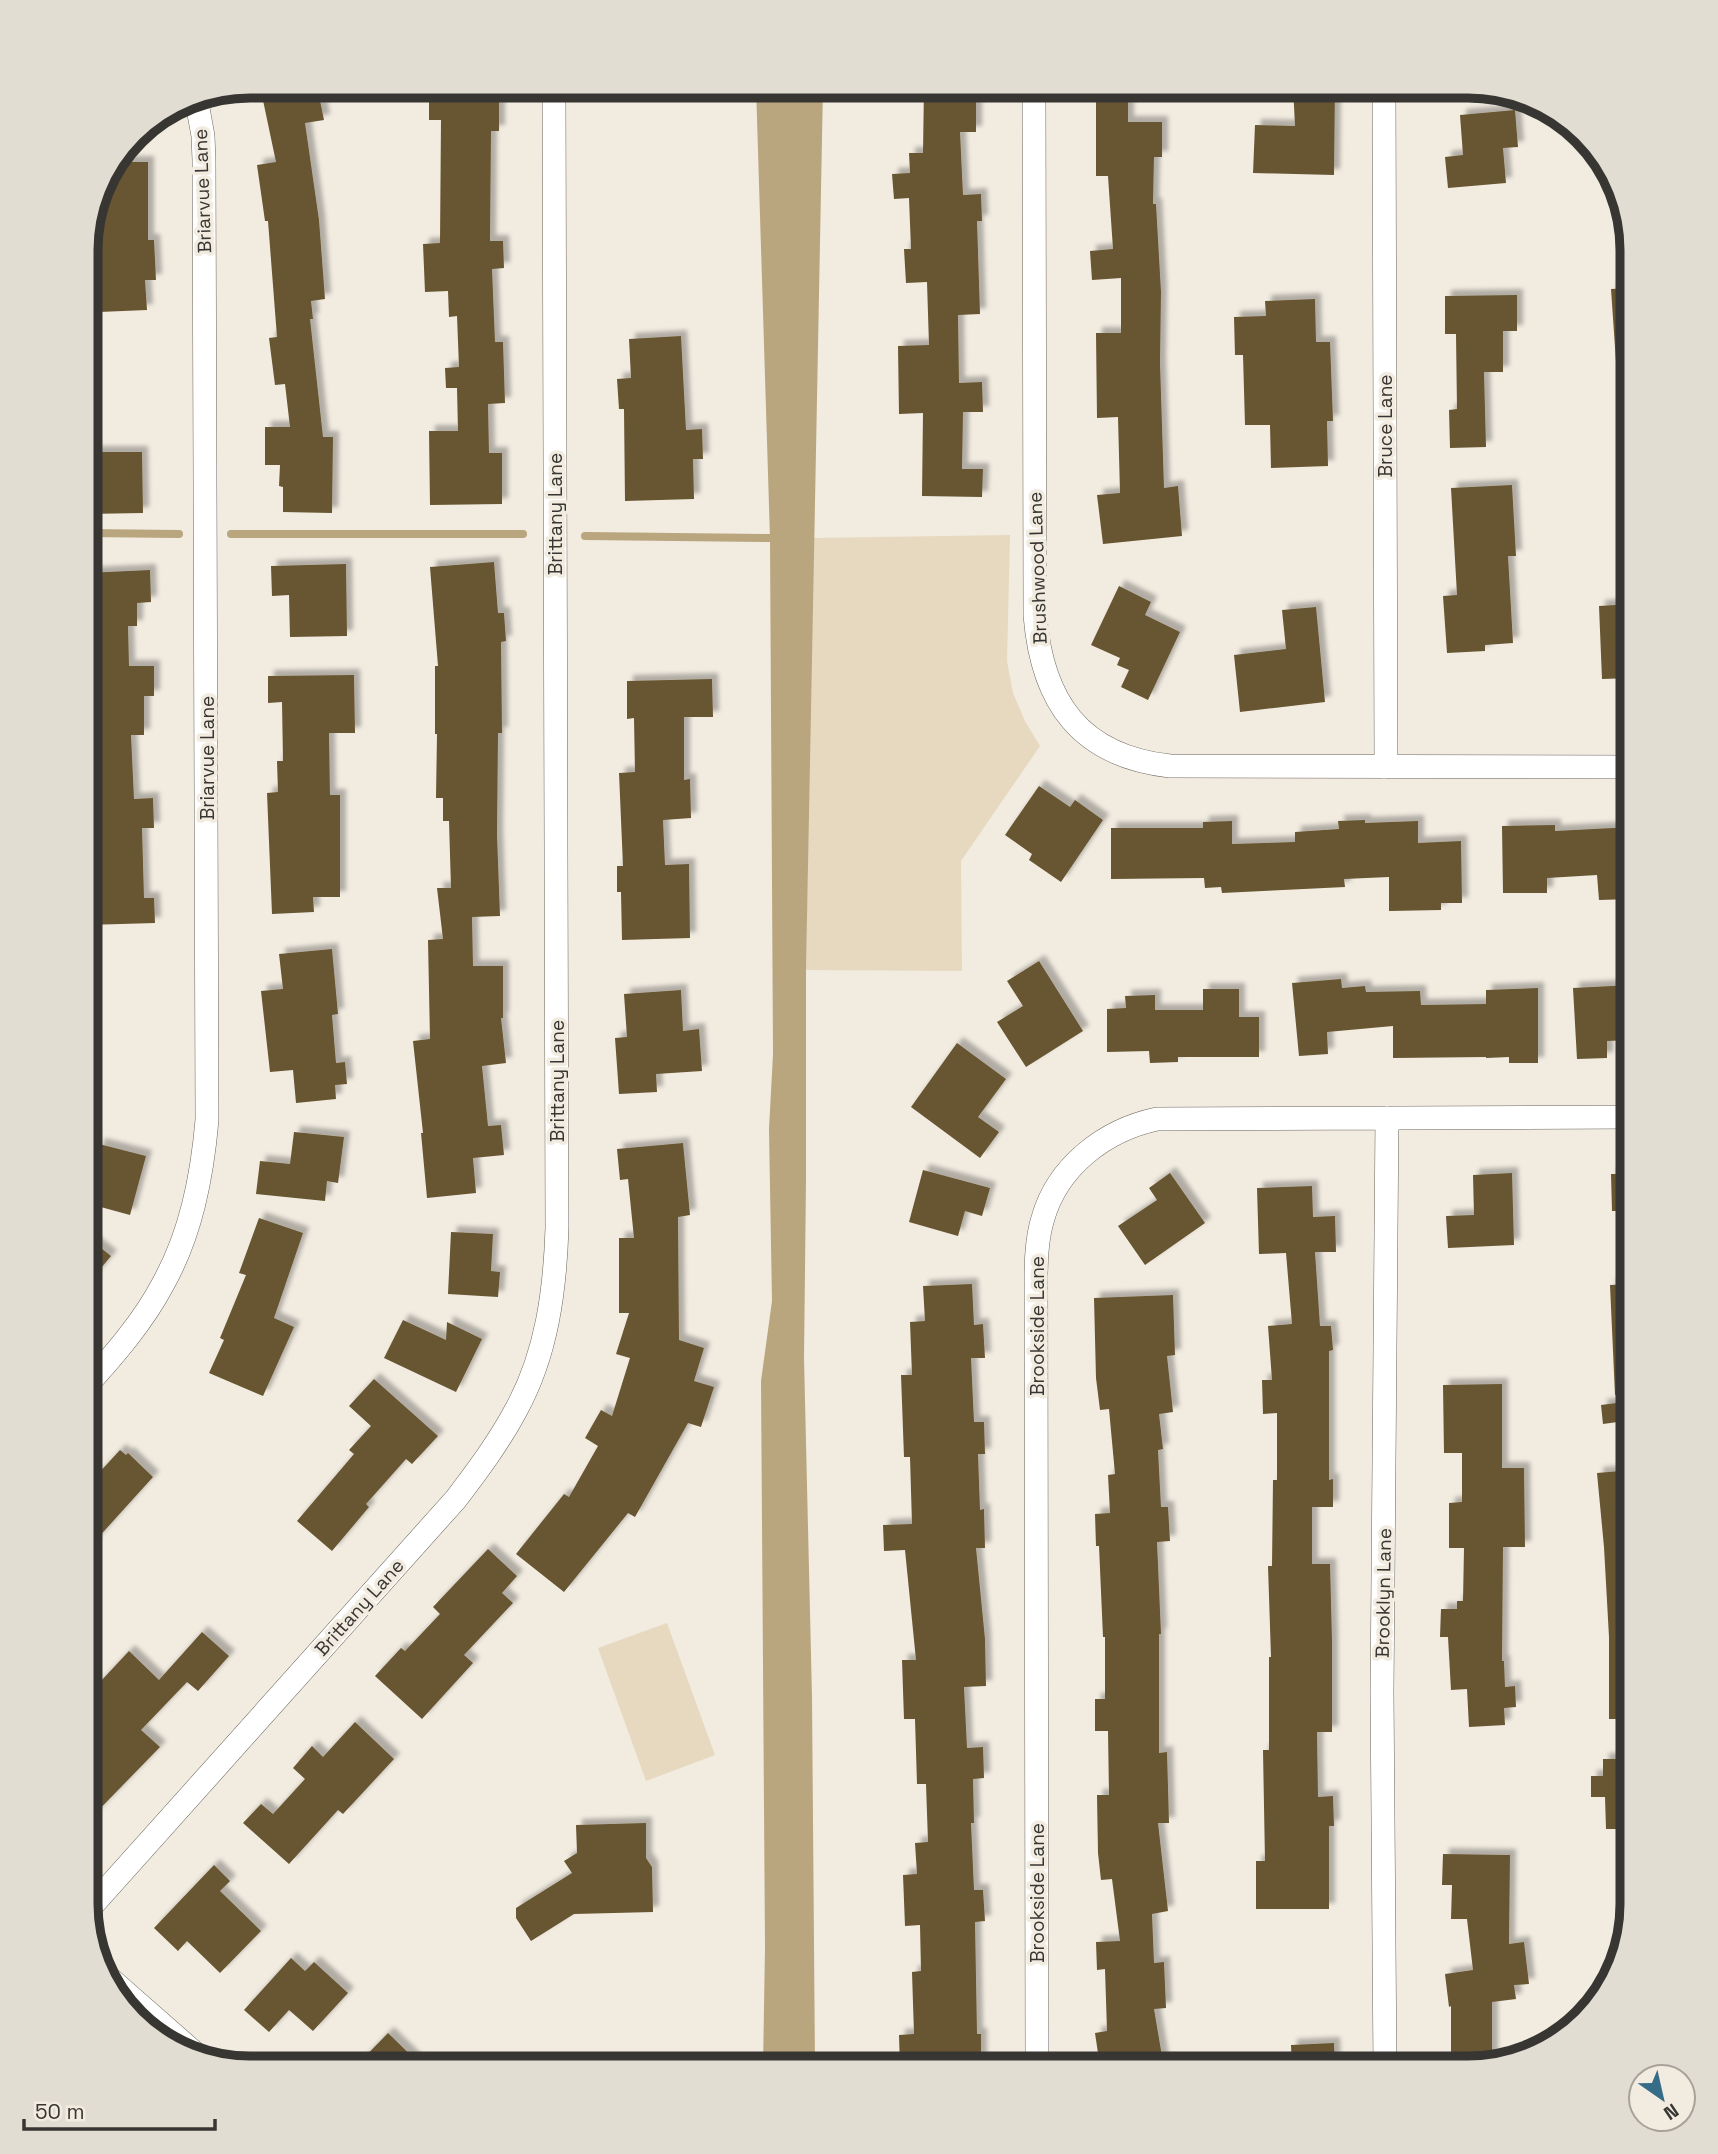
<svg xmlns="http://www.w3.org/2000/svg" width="1718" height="2154" font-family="'Space Grotesk',sans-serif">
<defs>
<filter id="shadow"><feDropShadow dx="6" dy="-6" stdDeviation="2" flood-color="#0004"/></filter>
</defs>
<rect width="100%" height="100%" fill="#f1ebe0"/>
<path fill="#e7d9bf" d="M1010,535L1007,661L1013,693L1025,721L1040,746L961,861L962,971L806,970L813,538Z
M667,1623L715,1755L646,1781L598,1648Z"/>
<path fill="#b9a57e" d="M756,86H823L806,970V1179L804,1358L812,1697L815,2068H763L765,1948L761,1381L772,1301L769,1129L773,1054L770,538Z"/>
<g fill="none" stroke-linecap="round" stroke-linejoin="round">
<path stroke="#b9a57e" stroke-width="8" d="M86,533L179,534
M231,534H523
M585,536L770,538"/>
</g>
<path fill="#675531" filter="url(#shadow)" d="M260,86H317L324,120L305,123L319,220L325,299L311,301L313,319H310L323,437H333L332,513L283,512V487L279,486L280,465H265V427H290L285,384L275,385L269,338L277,337L268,221H265L257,165L276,162Z
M429,86H491V95H499V131H491L490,241H503L504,268L492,269L495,342H503L505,403L488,404L489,453H502V504L430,505L429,431H458L457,388H446L445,368L459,367L457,316L449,317L448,291L425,292L423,244L440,243L441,120H429Z
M924,86H976V132H960L963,195L981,194L982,221H977L980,314L958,315L959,383L982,382L983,412H963L962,469H983L982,497L922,496L923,413L899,414L898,346L929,345L927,282L906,283L904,249H911L909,198L894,199L892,174L910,173L909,153H923Z
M1096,86H1128V122H1162V157H1154L1153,204H1156L1161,292L1160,363L1164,488L1178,486L1182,536L1103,544L1097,495L1120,493L1118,417L1097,418L1096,333H1121V278L1092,280L1090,251L1113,249L1108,176H1096Z
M1293,86H1335L1334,175L1253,173L1255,125L1295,126Z
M1515,110L1518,147L1503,148L1506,183L1448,188L1445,157L1463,155L1460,115Z
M114,162H148V240H154L156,280H145L147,310L99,312L98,278L86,279V239L103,178Z
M1632,288V362H1616L1611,289Z
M1517,295V331H1503V372H1484L1486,447L1450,448L1449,410L1457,409L1456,334H1445V296Z
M1315,299L1316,342H1330L1333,421H1327L1328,466L1271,468L1270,425H1245L1243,355H1235L1234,317L1266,316L1265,301Z
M681,336L686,430L702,429L703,459H693L694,499L625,501L624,409H619L617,379L631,378L629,339Z
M86,452H142L143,513L86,514Z
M1512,485L1516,556H1508L1513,643L1485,645V651L1447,653L1443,596L1457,595L1451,488Z
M494,562L498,613H504L506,641L501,642L502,733H498L497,835L500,916L472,917L473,966H503V1018H501L506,1063L482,1066L488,1126L501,1125L504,1155L473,1158L476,1193L427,1198L421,1133H423L413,1041L430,1039L428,940L443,939L437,888H451L449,821H443V798H436L437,734H435V666H438L430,567Z
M346,564L347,636L290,637L289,595L272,596L271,566Z
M150,570L151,602L137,603V626H128L129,666H154V696H144V735H131L134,799L153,798L154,828H142L144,898H154L155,923L86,925L88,666H93L92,627H87L86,573Z
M1119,586L1151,602L1145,615L1180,632L1148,700L1121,687L1129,670L1117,665L1120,658L1091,645Z
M1632,604V678L1602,679L1599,606Z
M1316,607L1325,702L1240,712L1234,655L1286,649L1282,610Z
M354,675L355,733H329L330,795H340V897H313L314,912L272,914L267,793L278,792L277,761H283L282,702L268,703V676Z
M712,679L713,717H684V780L690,779L691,818L663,820L665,865L689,864L690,938L622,940L621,892H617V866H623L619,773L635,772L634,718L627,719V681Z
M1039,786L1070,807L1075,800L1103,820L1061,882L1029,860L1032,854L1005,835Z
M1365,820V823L1418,821V843L1461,841L1462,903H1441V910L1389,911V877L1344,879L1345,887L1222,893L1221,887L1205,888L1204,878L1111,879V828H1203V822L1232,821V844L1295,842V832L1339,829L1338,821Z
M1555,825V831L1632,827V899L1599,900L1597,875L1547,878V893H1503L1502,826Z
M332,949L338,1014L332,1015L336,1063L345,1062L347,1084L335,1085L336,1099L296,1103L293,1070L270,1072L261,991L283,989L279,954Z
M1039,961L1083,1031L1026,1067L997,1022L1023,1006L1007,981Z
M1341,979L1342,988L1365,986L1366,992L1420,991L1421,1005L1486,1004V990L1538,988V1063H1509V1057L1486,1058V1057L1393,1058V1026L1327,1032L1328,1054L1299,1056L1292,983Z
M1632,985V1040L1607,1041V1058L1577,1059L1573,988Z
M1203,989H1239V1017H1259V1057H1178V1062L1150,1063L1149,1051L1107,1052V1009L1126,1008L1125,996L1155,995V1010H1203Z
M681,990L683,1031L699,1029L702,1071L656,1074L657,1092L619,1094L615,1038L627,1037L624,994Z
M957,1043L1006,1079L978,1117L999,1132L980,1158L911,1107Z
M294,1132L344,1137L338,1183L327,1181L325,1201L256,1194L260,1161L290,1164Z
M683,1143L690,1215L678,1217L679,1340L704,1348L694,1381L714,1387L701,1427L688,1423L635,1517L628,1513L564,1592L516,1554L564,1494L569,1497L598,1446L585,1438L601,1410L612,1416L630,1358L616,1354L629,1313H619V1238H634L628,1179L620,1180L617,1149Z
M99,1144L146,1156L130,1215L86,1203V1170L91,1171Z
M923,1170L990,1188L982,1216L965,1211L958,1236L909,1222Z
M1170,1173L1205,1223L1145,1265L1118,1226L1157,1200L1149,1188Z
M1512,1173L1514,1245L1448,1248L1446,1216L1474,1215L1473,1175Z
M1611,1174H1632V1211H1612Z
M1312,1186L1313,1217L1335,1216L1336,1252H1315L1320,1326H1331L1333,1350L1329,1351V1480L1333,1479V1507H1312V1564H1330L1332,1641V1732H1317L1318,1797L1333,1796L1334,1826H1329V1909H1256V1861H1265L1263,1750H1269V1657H1271L1268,1566H1272L1273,1480H1277V1413L1263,1414L1262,1380H1272L1268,1326L1292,1324L1286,1253L1259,1254L1257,1188Z
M259,1218L303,1233L274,1318L294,1327L263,1396L209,1373L224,1340L220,1338L246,1275L239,1273Z
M451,1232L493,1234L491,1271L500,1272L498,1297L448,1294Z
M86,1236L111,1256L86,1286Z
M972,1284L974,1325L983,1324L985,1358H971L974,1422H984L985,1454H978L980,1510L984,1509L985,1548H976L985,1639L986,1686L964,1687L967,1748L983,1747L984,1778L973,1779L974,1823H971L974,1890H983L985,1921L975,1922L977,2034H981V2068H900L899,2035L914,2034L912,1972L921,1971L920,1925L905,1926L903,1875L917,1874L915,1843L928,1842L926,1784H917L915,1719H904L902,1660H916L905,1550L884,1551L883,1525L912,1524L910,1457H904L901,1375H912L910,1322L925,1321L923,1286Z
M1632,1284V1395H1615L1610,1285Z
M1173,1295L1175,1355L1167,1356L1173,1412L1159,1414L1163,1449L1158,1450L1161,1507H1168L1170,1541L1157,1542L1161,1634H1159V1753L1167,1752L1169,1823H1158L1168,1911L1152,1914L1154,1963L1164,1962L1166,2008L1154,2009L1164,2068H1107L1105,2058L1099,2060L1095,2033L1107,2031L1105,1969L1097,1970L1096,1942L1120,1941L1112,1879L1101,1880L1098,1853L1097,1795H1109L1108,1731H1095V1699H1105V1637H1103L1099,1546H1096L1095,1514L1110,1513L1108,1475L1115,1474L1109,1409L1100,1410L1096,1378L1094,1298Z
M403,1320L446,1340L447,1322L482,1339L456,1392L384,1358Z
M374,1379L438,1436L412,1464L406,1459L366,1504L369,1507L332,1551L297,1521L354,1454L349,1450L371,1426L349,1406Z
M1502,1384V1468H1524L1525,1547H1503L1502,1661H1504L1505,1687L1515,1686L1516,1707L1504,1708L1505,1725L1469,1727L1467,1689L1451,1690L1448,1637H1440L1441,1609H1457V1601H1463L1464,1548H1449V1503L1462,1502V1453H1444L1443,1385Z
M1632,1401V1420L1603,1424L1601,1405Z
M120,1450L126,1455L128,1453L153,1477L86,1551V1467L96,1476Z
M1632,1470V1719H1609V1637L1604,1547L1597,1473Z
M488,1549L517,1576L502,1593L513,1603L464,1655L473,1663L422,1719L375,1676L401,1648L405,1651L440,1614L433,1607Z
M202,1632L229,1656L198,1691L187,1682L141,1730L160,1747L86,1823V1697L129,1651L159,1680Z
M355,1722L394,1759L343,1814L338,1810L289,1864L243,1823L261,1804L273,1814L305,1779L293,1768L312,1746L323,1757Z
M1603,1759H1632V1829H1606L1605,1797H1591V1776H1603Z
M646,1823V1858L652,1867L653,1912L574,1914L531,1941L516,1918V1908L572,1873L564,1861L577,1853L576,1825Z
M1443,1854L1510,1855L1509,1944L1524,1942L1529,1984L1514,1985L1516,1999L1492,2002V2061L1468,2068H1451V2006L1449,2007L1445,1974L1473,1970L1467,1919H1451L1452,1885H1442Z
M214,1865L230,1881L220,1891L261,1931L220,1973L187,1941L178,1951L154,1928Z
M291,1958L305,1971L314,1962L348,1993L313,2031L289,2010L269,2032L244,2010Z
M388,2033L424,2068H354Z
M1334,2043L1335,2068H1292L1291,2045Z"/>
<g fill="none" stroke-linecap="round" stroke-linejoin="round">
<g stroke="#6a655b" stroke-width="24">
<path id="minor" d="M1034,86L1035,615C1042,702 1080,756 1170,766L1632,767
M1384,86L1386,767
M86,1386C114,1355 143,1322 163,1284C191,1234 202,1177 207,1120L204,160L203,136L196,97
M88,1910L456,1499C478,1470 499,1442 516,1410C547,1354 555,1290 557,1228L554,86
M108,1977L198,2056
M1037,2068L1036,1277C1036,1257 1037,1237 1043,1218C1058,1166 1105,1130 1157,1119L1632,1117
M1385,2068L1382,1692L1387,1118"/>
</g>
<use href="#minor" stroke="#fff" stroke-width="23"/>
</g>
<g text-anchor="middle" stroke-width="7" stroke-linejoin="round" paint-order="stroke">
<g font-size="19" fill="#383632" stroke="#f1ebe0">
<text transform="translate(202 191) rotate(-92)" y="7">Briarvue Lane</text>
<text transform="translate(1385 426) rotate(-90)" y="7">Bruce Lane</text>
<text transform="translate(555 514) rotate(-90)" y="7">Brittany Lane</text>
<text transform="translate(1037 568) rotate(-92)" y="7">Brushwood Lane</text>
<text transform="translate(207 758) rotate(-90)" y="7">Briarvue Lane</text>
<text transform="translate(557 1081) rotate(-90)" y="7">Brittany Lane</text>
<text transform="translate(1037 1326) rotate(-90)" y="7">Brookside Lane</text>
<text transform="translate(1383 1593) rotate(-89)" y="7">Brooklyn Lane</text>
<text transform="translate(359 1607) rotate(-48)" y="7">Brittany Lane</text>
<text transform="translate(1037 1893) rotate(-90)" y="7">Brookside Lane</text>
</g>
</g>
<path d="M0 0H1718V2154H0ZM250 98H1468A152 152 0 0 1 1620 250V1904A152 152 0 0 1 1468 2056H250A152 152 0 0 1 98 1904V250A152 152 0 0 1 250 98Z" fill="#e2ddd2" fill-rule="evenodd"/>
<path fill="none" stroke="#383632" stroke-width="9" d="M250 98H1468A152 152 0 0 1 1620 250V1904A152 152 0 0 1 1468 2056H250A152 152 0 0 1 98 1904V250A152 152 0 0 1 250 98Z"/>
<g transform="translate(1662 2098) rotate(146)"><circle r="33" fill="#f1ebe0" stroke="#a7a39a" stroke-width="2"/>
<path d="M0-5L12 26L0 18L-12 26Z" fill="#366c87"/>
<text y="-10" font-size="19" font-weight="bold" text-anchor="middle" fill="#383632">N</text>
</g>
<path d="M24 2119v10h191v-10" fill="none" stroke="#383632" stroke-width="3.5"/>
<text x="35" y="2119" font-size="21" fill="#383632" stroke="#f1ebe0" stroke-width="5" paint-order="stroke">50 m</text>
</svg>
